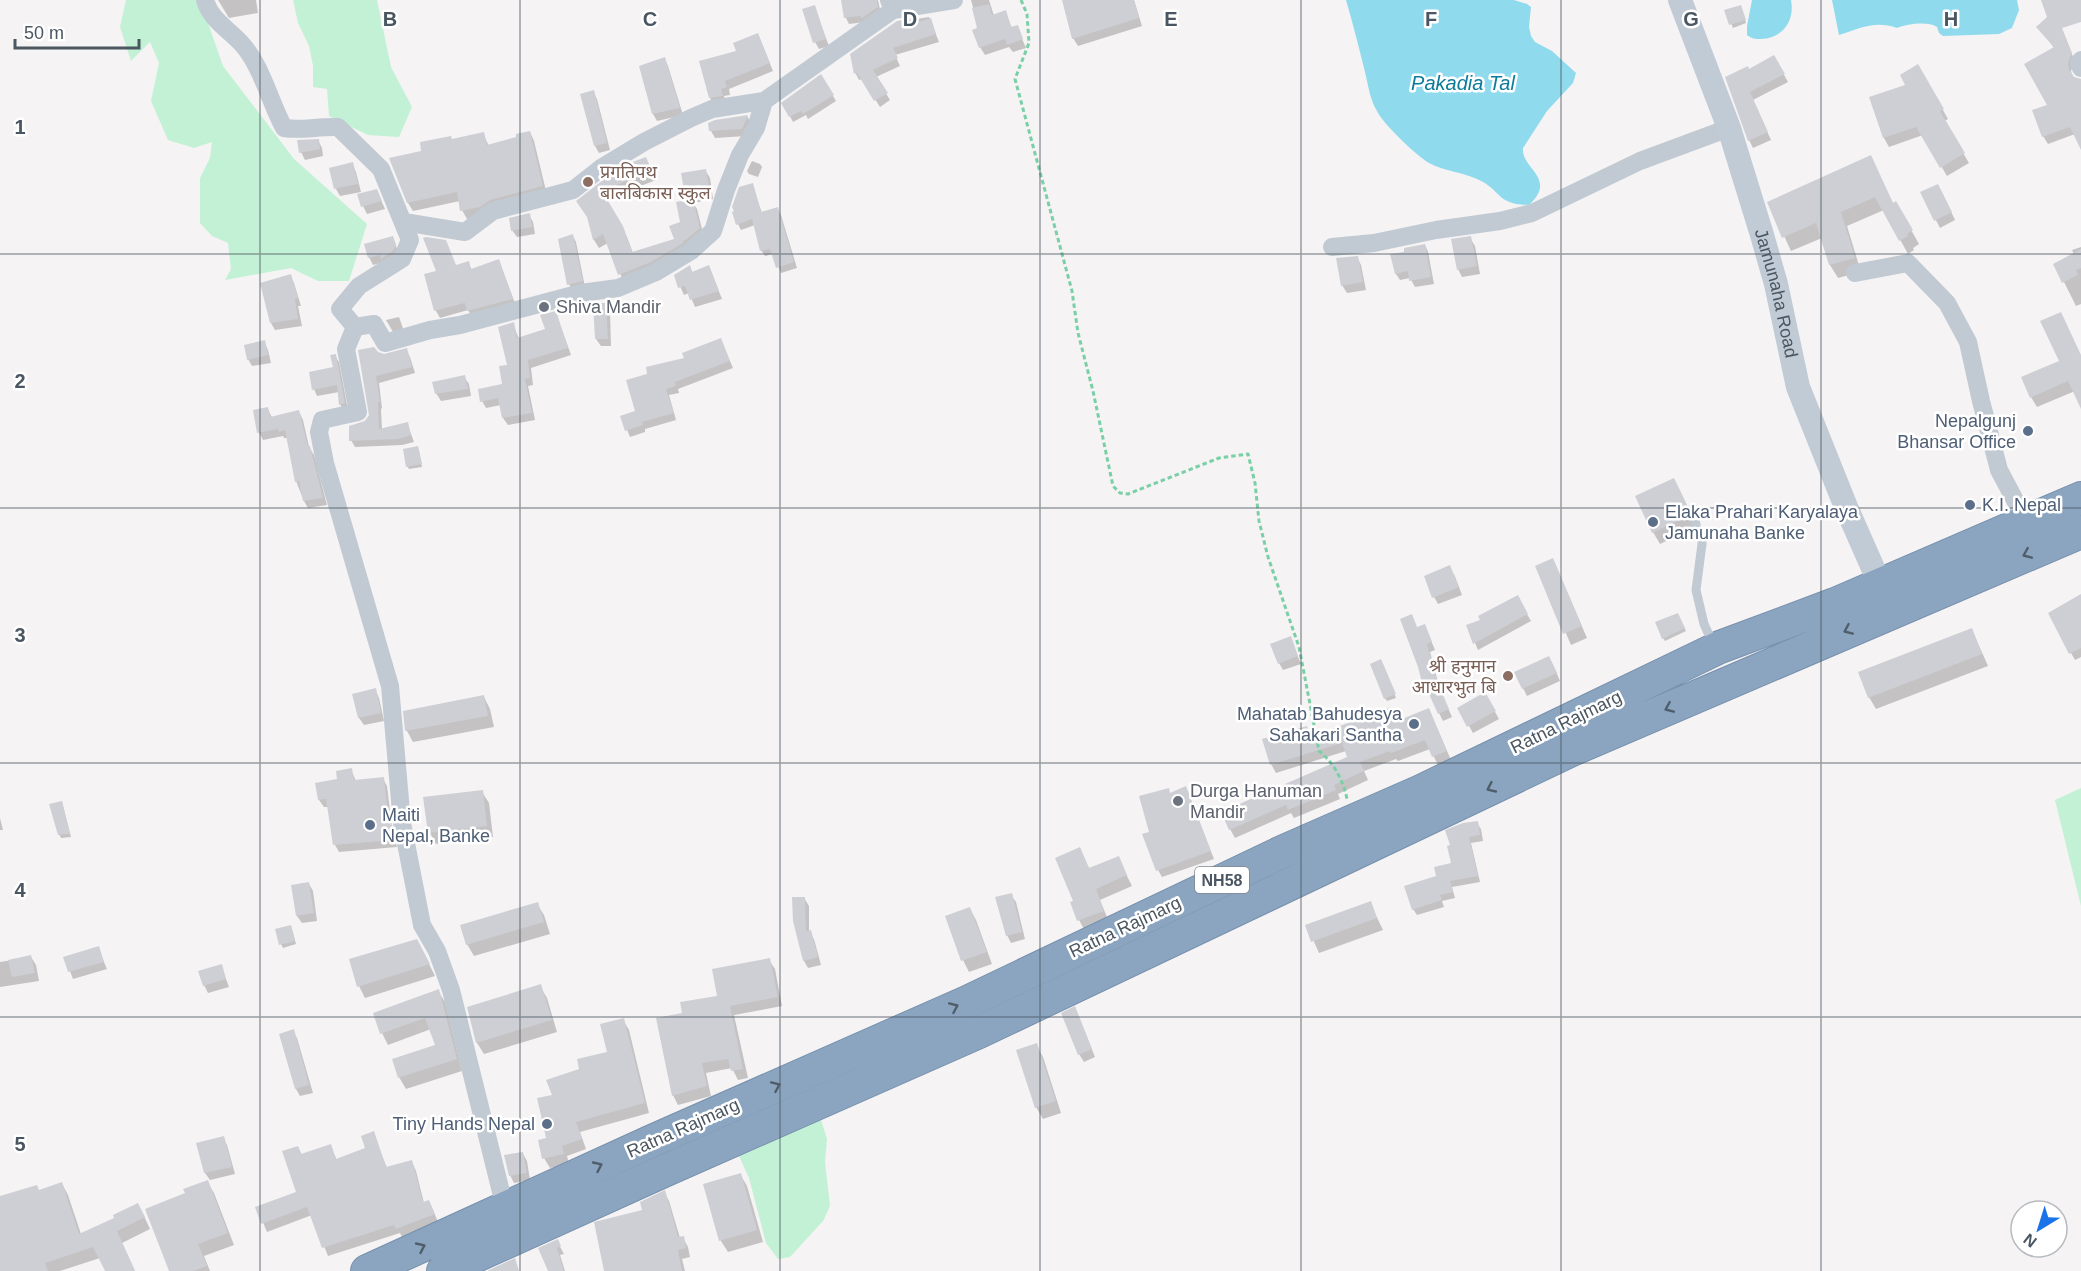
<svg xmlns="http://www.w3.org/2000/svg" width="2081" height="1271" font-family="Helvetica,'Noto Sans Devanagari',sans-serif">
<rect width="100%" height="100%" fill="#f5f3f3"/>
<path fill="#c3f1d5" d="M126,0H200L223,66L294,159L367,224L349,281H318L291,268L225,280L231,269L228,243L212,236L200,223V178L210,158L212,142L194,148L168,140L151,101L159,63L150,42L131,61L120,27Z
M293,0H377L391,67L412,107L399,137L368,135L329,116L327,89L313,87V66L309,46L298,23Z
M2081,788V906L2055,800Z
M821,1120L827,1139L825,1162L830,1206L823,1221L790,1257L778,1259L766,1243L749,1178L738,1154Z"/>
<path fill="#90daee" d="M1346,0H1514L1527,4L1531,7L1529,27L1531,36L1535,42L1552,51L1576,73L1573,83L1547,111L1523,148C1521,169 1558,178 1529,205C1496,205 1501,189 1477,179C1462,172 1444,171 1429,163C1417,156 1383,124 1377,111C1370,100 1368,84 1365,72C1359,48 1353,24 1346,0Z
M1752,0H1791C1795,21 1783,38 1761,39C1755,39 1752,39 1747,35V26Z
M1832,0H2017L2019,10L2012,28L1999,34L1943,36L1939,33L1937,27C1928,21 1907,24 1897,28C1876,20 1860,28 1839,35Z"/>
<path fill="#0003" d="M218,0H256L258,13L229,18Z
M842,0H878L881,14L865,22L849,24L846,18Z
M971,0H989L994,16L1005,12L1012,28L1017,27L1026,48L1013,52L1009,47L985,55L980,47L979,29Z
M1070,0H1134L1142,26L1078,46L1073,38Z
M814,7L829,46L819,49L815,42Z
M1742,10L1746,23L1733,28L1726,11Z
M929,17L939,42L895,55L900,66L876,77L890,100L880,107L862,79L859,80L856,74L852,54L898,22Z
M2057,19L2075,61L2071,71L2072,76L2055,49L2038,27Z
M761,42L773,71L729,89L730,95L724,96L726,103L714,105L710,98L738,52Z
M1774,57L1788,82L1753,100L1771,140L1753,148L1749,140L1748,70Z
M664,59L668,66L683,115L657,121L653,114Z
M1918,66L1948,119L1944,121L1969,163L1947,176L1923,135L1889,147L1884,138L1871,98L1907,86Z
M821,76L836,101L808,119L806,115L793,122L783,103Z
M2081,89V147L2075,134L2048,144L2043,136Z
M593,92L597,99L610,150L599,153L595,146Z
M747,116L751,123L746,136L715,138L711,131L716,121Z
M530,132L534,141L547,195L485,215L467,219L462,210L460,201L413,211L408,203L423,152L453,141L483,134L489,146L518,139Z
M318,140L322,148L323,156L305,160L301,152Z
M1870,157L1894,205L1896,203L1919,244L1913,248L1914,250L1908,254L1884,210L1847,226L1861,272L1838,278L1830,265L1822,238L1791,251L1769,203Z
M646,159L656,180L605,200L627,237L633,253L676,240L689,201L686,196L682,175L705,170L710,178L713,199L693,203L697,209L704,237L624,283L608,243L599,248L594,240L589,219L578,201Z
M752,161L760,164L762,167L758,177L749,174L747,171Z
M352,164L356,172L361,192L340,196L336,189L331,169Z
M752,185L762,213L777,209L781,215L797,268L781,273L773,254L765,256L761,250L755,225L741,230L738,224Z
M1922,193H1942L1955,220L1940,228Z
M380,198L385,209L367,214L363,206Z
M529,215L533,222L535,234L517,237L512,230Z
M573,236L576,242L585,287L572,290L569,284Z
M393,238L399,254L384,262L373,265L369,257Z
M1470,238L1475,246L1480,274L1462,277L1458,269Z
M1425,245L1428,252L1434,284L1415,287L1410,278L1400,280L1396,274L1392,255L1406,253Z
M2081,247V304L2076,306L2055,264L2074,254L2072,250Z
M1357,257L1361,265L1366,290L1347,293L1342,285Z
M499,261L516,306L473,318L468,310L440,318L436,311L426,275L468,263L472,270Z
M690,267L693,273L709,267L722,299L695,307L689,293L684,295L675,275Z
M290,276L294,283L301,306H298L302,326L275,330L271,323Z
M605,304L610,312L611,346H601L596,339Z
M556,313L571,355L531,368L533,385L528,386L535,420L508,425L503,418L501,405L486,408L482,401L503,385L508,366L513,324L519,339L547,330Z
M399,317L405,334L396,337L386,320Z
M721,340L733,368L678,389L679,393L669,395L676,420L645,429V432L630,437L622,417L637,412L686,359Z
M264,342L268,350L271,363L252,366L248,359Z
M406,350L410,357L415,373L379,383L382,408L381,409L382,430L407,423L414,442L402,445L355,447L351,440L370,415L377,353L384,356Z
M335,356L339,362L348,410L344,411L340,404L339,392L317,396L314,389L335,369Z
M2081,356V403L2075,391L2037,407L2031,397Z
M464,377L469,384L471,396L441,401L436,393Z
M268,409L272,418L299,412L303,420L309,447L314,455L327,505L308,508L304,501L296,481L288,438H284L283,436L263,440L259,432Z
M419,451L422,467L409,469L407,466Z
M1680,491L1693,519V528L1660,544L1653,532Z
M1553,560L1587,638L1571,645L1537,566Z
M1454,574L1462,595L1438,604L1434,597Z
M1517,597L1531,621L1478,650L1468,626L1482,620Z
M2081,601V657L2075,660L2071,653Z
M1678,615L1686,631L1665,641L1663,638Z
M1417,629L1428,633L1435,650L1430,652L1440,690L1452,717L1443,721L1424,683Z
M1972,630L1988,666L1876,709L1869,697Z
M1290,638L1301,664L1283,670L1279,663Z
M1383,664L1396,698L1387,701L1385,698Z
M1553,665L1560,681L1527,696L1523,688Z
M375,690L379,698L384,721L364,725L359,718L354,695Z
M1485,694L1499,719L1473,733L1459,708Z
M484,697L490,709L494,727L413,742L407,731L405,712Z
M1391,709L1398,722L1429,710L1451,760L1438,765L1430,749L1398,761L1396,759L1364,771L1368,780L1338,794L1340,799L1294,818L1291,813L1235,838L1230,829L1349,757L1346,751L1276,773L1271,764L1306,727L1312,738Z
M351,770L356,781L383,779L387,786L392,828L397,847L339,852L335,845L328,807H324L319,800L317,784L339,781Z
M1186,788L1214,859L1162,877L1158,870L1150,832Z
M482,792L489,803L493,837L436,844L430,833Z
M62,802L71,837L61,838L59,834Z
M0,818L3,830H0Z
M1477,823L1481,829L1483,841L1471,843L1480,882L1452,887L1455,898L1442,901L1444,907L1417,915L1413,909L1438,877L1453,864L1449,847Z
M1079,849L1090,870L1118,858L1132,886L1100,900L1109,922L1085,931L1079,920L1075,902Z
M309,884L313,891L317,921L302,923L297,916Z
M1011,895L1016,902L1025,939L1011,943L1007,935Z
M804,898L809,906V932L814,939L821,965L808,968L804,961L795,921Z
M1370,903L1383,930L1319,953L1307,926Z
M537,904L544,915L550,934L474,956L467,944Z
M970,909L976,920L992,964L969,972L963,960Z
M291,926L296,944L283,948L281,944Z
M98,948L107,969L73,979L65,958Z
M423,952L435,976L365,998L359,986Z
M31,957L36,965L39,981L0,987V962Z
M769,960L775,969L782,1006L734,1015L748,1078L738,1080L732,1068L706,1073L711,1096L678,1105L673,1095L683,1014L718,998Z
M221,966L229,987L208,993L204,985Z
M540,986L547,998L557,1032L484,1054L477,1043L469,1008Z
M438,991L445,1002L462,1071L406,1089L399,1077L437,1046L431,1029L388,1045L382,1033Z
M1075,1008L1095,1057L1084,1062L1079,1054Z
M623,1020L629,1030L649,1113L580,1132L586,1149L567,1156L569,1164L550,1168L544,1158L553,1096L581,1070L609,1053Z
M293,1031L297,1038L313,1093L300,1096L296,1089Z
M1036,1045L1043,1057L1061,1113L1043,1119L1036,1107Z
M373,1133L387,1168L412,1162L416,1171L424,1203L433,1210L438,1222L402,1237L400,1233L328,1256L312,1215L267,1232L257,1208L297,1193L298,1147L302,1155L330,1146L337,1160L367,1149Z
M223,1138L227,1145L235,1174L210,1180L205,1173L198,1144Z
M523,1154L527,1161L530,1180L514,1183L510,1175Z
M740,1174L747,1186L763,1242L728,1252L721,1241L704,1185Z
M207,1182L214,1193L234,1245L204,1256L210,1271H171L187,1194Z
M62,1184L68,1195L81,1234L144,1216L150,1229L122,1243L135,1271H106L100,1258L60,1271H0V1198L39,1191Z
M664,1192L669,1201L680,1238H683L688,1247L690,1257L682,1259L685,1271H606L644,1212Z
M557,1241L564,1254L560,1255L565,1271H550Z"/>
<path fill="#cdcfd5" d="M841,0H877L878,7L862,18L860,16L844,18Z
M1062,0H1134L1139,18L1072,39Z
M2041,0H2081V22L2062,28L2072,53L2068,63L2069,69L2074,77L2081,79V150L2070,127L2042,137L2032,110L2047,105L2024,64L2054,47L2036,27L2047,17Z
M989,4L992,15L1006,10L1011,27L1018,25L1023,39L1007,45L1005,39L979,48L972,30L977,28L972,8Z
M815,5L826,39L813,43L802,9Z
M1741,5L1746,20L1729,25L1724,10Z
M916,18L918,22L931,18L936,34L893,48L898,58L873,70L888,93L874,101L857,73L854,74L850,54L897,21Z
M758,33L770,63L725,81L727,87L721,89L723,96L709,98L699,61L736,51L733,43Z
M1774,55L1785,74L1750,92L1768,132L1748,141L1725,77L1748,66L1749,69Z
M665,57L680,108L652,114L639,66Z
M1918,64L1944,109L1940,111L1965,153L1940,168L1916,127L1883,138L1869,97L1905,85L1900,75Z
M821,74L834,95L803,114L801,111L789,117L781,103Z
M594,90L607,143L594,146L580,94Z
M748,115L742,129L709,131L708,123L715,120Z
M530,131L543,186L490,200L480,207L460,211L457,192L407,203L389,158L421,151L420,142L451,136L452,139L484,132L487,145L516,137V134Z
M319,139L320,149L299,153L297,140Z
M1871,155L1893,203L1896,201L1913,230L1907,234L1908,236L1899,241L1875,197L1841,212L1855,258L1829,265L1816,223L1782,238L1767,202Z
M646,157L652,171L602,191L623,226L632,252L674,239L669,226L680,222L676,202L693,199L700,228L687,239L683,241V243L651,262L618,275L603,234L593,240L587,217L576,201L607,177L630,163Z
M353,162L358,184L334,189L329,168Z
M706,169L710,192L685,196L681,173Z
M753,183L761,212L778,207L794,262L776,268L770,249L760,251L752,219L736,225L732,212L734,211L732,207L739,187Z
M1938,184L1952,212L1934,221L1920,192Z
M377,189L382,201L361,207L357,194Z
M530,213L532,227L511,231L509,218Z
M573,234L583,281L567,285L558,239Z
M393,236L396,245L393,251L381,259L380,255L368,258L364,244Z
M1471,236L1477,266L1457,270L1451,239Z
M426,237L446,240L456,265L469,261L471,269L499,259L513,299L467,311L465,303L434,311L424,274L436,271L423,238Z
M1425,244L1431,277L1409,281L1408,271L1395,274L1390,254L1404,252V248Z
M2081,249V268L2076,270L2078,275L2062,283L2053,264Z
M1358,256L1363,282L1341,286L1336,258Z
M690,265L692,272L709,265L719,291L690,300L685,286L678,288L674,275Z
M291,274L298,298L295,299L298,319L270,323L260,283Z
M593,303H606L608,339H595Z
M556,311L568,348L528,360L530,378L525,379L532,413L502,418L498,398L480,402L478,389L502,384L499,366L507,365L498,327L514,322L517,338L545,329L540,315Z
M2061,312L2081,355V409L2068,381L2030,398L2021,377L2059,361L2040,321Z
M721,338L730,361L675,382L676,386L666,389L674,413L642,422L643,425L625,431L620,416L635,411L626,380L647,374L646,367L684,358L682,353Z
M265,340L268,355L247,360L244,345Z
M374,347L378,352L384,354L407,348L412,367L376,376L380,402H378L379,429L408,422L411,435L398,439L349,441V426L365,421L369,415L358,350Z
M336,354L345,403L339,405L337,385L312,390L309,372L333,367L330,355Z
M465,375L468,389L435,394L432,382Z
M268,407L270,417L299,410L308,447L310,446L323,498L303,501L299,481L295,482L285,430L279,432L278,429L257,433L253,410Z
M418,446L422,464L406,467L403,449Z
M1674,478L1687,505L1688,516L1652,533L1635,496Z
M1553,558L1582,626L1563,634L1535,566Z
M1450,565L1459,587L1432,598L1424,576Z
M2081,594V648L2069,654L2048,613Z
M1518,595L1528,614L1473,644L1466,625L1480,620L1478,616Z
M1678,613L1685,628L1662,639L1655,622Z
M1412,614L1417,627L1425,624L1432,642L1427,644L1437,681L1449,709L1438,714L1424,683H1422L1418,667L1400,619Z
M1972,628L1982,654L1868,698L1858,672Z
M1291,636L1298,656L1278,664L1270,644Z
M1549,656L1557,673L1522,689L1514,672Z
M1381,659L1396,694L1384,699L1370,664Z
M376,688L381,713L358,718L352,694Z
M1485,692L1496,711L1467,727L1457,708Z
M484,695L488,716L405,731L403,711Z
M1391,707L1397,721L1429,708L1447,751L1432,757L1425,740L1391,753L1390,751L1360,762L1364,771L1334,785L1336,790L1288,810L1286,805L1229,830L1221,812L1347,757L1342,743L1270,765L1262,739L1307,726L1310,737Z
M352,768L354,780L384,777L389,824H391L394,840L333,845L326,799L318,800L315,783L337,779L336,771Z
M1186,786L1211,851L1156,871L1142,834L1149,832L1139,796L1169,788L1170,793Z
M483,790L487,826L428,833L423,797Z
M62,801L70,834L58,835L49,804Z
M1478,821L1480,835L1469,837L1478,876L1450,881L1453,892L1440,895L1442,900L1412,910L1404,886L1436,876L1434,867L1451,863L1447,846L1450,845L1445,830L1463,823Z
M1080,847L1089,868L1119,856L1127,875L1096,889L1104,911L1077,921L1070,902L1073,901L1055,858Z
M309,882L314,913L296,916L291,885Z
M1012,893L1022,932L1006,936L995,897Z
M792,897H805L806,931L811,930L818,957L803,961L793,921Z
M1371,901L1377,918L1311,942L1305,925Z
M538,902L544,922L466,945L460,925Z
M970,907L987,952L961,961L945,916Z
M291,925L295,941L279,945L275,929Z
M417,939L430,964L357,987L349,959Z
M99,946L104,962L68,972L63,957Z
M31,955L35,973L12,977L8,960Z
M770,958L778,997L730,1006L743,1069L731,1071L728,1059L702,1063L707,1086L672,1096L656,1018L682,1013L680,1002L717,996L712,969Z
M222,964L226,979L203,986L198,971Z
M541,984L552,1020L476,1043L467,1007Z
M439,989L457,1059L398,1078L392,1059L435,1045L425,1018L380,1034L373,1013Z
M1075,1006L1092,1049L1078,1055L1061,1013Z
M624,1018L645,1103L576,1122L582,1139L562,1146L564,1154L542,1159L538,1140L546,1138L537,1098L552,1095L546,1080L579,1069L577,1059L607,1052L600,1024Z
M294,1029L309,1085L295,1089L279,1034Z
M1037,1043L1056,1101L1035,1108L1016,1050Z
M374,1131L386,1167L412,1160L423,1202L429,1200L435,1214L396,1229L394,1225L322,1248L307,1207L261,1224L255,1207L296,1192L282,1151L298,1146L301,1154L331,1144L336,1159L365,1148L361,1136Z
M224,1136L232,1167L204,1173L196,1143Z
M523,1152L527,1173L509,1176L504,1155Z
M741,1173L757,1230L719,1241L703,1184Z
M208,1180L228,1233L198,1244L207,1266L193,1271H169L145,1209L185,1193L183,1189Z
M62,1182L79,1234L114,1218L113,1215L138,1203L145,1217L117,1231L135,1271H105L93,1247L45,1263L48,1271H0V1196L37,1185L39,1190Z
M665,1190L678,1237L684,1236L686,1248L678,1250L682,1271H604L594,1222L642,1210L640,1202Z
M558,1239L561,1246L557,1248L564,1271H548L538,1248Z
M515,1258L519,1271H487Z"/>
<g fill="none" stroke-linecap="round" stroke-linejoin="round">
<g stroke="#7690ad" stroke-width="34">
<path id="highway" d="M367,1271L652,1141L965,1003L1284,851L1421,791L1720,647L1835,604L2081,498
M443,1271L666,1170L979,1032L1574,749L2081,532"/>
</g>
<path stroke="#7ad0a6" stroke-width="3" stroke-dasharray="4.5 3" stroke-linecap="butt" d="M1021,0L1027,14L1029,43L1015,79L1072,291L1078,333L1093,391L1113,486L1120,493L1128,494L1219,458L1248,454L1255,483L1259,521L1268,557L1299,647L1319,751C1334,763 1343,780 1347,799"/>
<path stroke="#c1cad2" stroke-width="9" d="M1693,508L1697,530L1702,537V544L1696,590L1704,624L1710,637L1716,643"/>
<path stroke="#c1cad2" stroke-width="18" d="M205,0C210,19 228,29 241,43C262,66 269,100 284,128C302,131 319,126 338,127L381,169L410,240L402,259L359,286L340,309L355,327L374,324L385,343L430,330L460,325L581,293L618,288L656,272L691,251L713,231L726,190L740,155L756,128L764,101L893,10
M889,0L893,10L954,0
M2081,60L2079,64L2081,68
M404,222L465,232L493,211L573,190L601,168L644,142L691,118L712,109L764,101
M1332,247L1374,243L1436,230L1500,221L1532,213L1640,161L1729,128
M1855,273L1908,263L1947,303L1968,342L1981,401L1999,470L2026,521
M355,327L346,349L358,412L322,420L319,432L325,463L390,686L402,823L422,925L437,951L451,990L505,1208"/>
<path stroke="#c1cbd6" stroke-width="24" id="s1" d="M1680,0L1729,128L1762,235L1776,284L1798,387L1846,507L1880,584"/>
<use href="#highway" stroke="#8ba5c1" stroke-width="32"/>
</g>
<defs><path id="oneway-chevron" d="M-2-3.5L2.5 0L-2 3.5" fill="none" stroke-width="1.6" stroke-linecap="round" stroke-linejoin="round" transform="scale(1.5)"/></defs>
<g stroke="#505e6b">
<use href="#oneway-chevron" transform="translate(2027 554) rotate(157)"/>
<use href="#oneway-chevron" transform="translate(1848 630) rotate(156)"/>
<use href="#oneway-chevron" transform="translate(1669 708) rotate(157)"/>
<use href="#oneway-chevron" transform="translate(1491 788) rotate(155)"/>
<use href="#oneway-chevron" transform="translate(954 1007) rotate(-24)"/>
<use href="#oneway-chevron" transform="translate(776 1086) rotate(-24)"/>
<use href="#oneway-chevron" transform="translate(598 1166) rotate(-25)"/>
<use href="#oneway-chevron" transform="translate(421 1247) rotate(-25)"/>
</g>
<path fill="none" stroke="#4a5661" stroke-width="1.5" stroke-opacity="0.55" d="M260,0V1271M520,0V1271M780,0V1271M1040,0V1271M1301,0V1271M1561,0V1271M1821,0V1271M0,254H2081M0,508H2081M0,763H2081M0,1017H2081"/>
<g fill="#8d6e63" stroke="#fff" stroke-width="2">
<circle cx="588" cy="182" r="6"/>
<circle cx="1508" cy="676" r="6"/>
</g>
<g fill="#6b7280" stroke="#fff" stroke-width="2">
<circle cx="544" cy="307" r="6"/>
<circle cx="1178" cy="801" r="6"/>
</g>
<g fill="#5c6f8a" stroke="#fff" stroke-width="2">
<circle cx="2028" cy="431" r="6"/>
<circle cx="1970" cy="505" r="6"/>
<circle cx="1653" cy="522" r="6"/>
<circle cx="1414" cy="724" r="6"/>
<circle cx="370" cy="825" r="6"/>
<circle cx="547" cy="1124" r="6"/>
</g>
<g text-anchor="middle" stroke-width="5" stroke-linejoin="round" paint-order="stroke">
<rect fill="#fff" stroke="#808990" stroke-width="1.5" x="1195" y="867" width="54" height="26" rx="4.5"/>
<g font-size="16" font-weight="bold" fill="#4a5661">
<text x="1222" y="886">NH58</text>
</g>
<g font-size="18" fill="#785e54" stroke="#fff" text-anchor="start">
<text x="600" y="178">प्रगतिपथ<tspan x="600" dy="21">बालबिकास स्कुल</tspan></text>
<text x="1496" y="672" text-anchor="end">श्री हनुमान<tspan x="1496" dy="21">आधारभुत बि</tspan></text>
</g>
<g font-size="18" fill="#4a5661" stroke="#fff">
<text dy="6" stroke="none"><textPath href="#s1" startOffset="309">Jamunaha Road</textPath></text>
<text transform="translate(1566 722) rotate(-26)" y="6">Ratna Rajmarg</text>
<text transform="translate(1125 927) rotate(-25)" y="6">Ratna Rajmarg</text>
<text transform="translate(683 1128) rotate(-24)" y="6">Ratna Rajmarg</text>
</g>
<g font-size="18" fill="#5b616d" stroke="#fff" text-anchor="start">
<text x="556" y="313">Shiva Mandir</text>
<text x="1190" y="797">Durga Hanuman<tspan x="1190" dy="21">Mandir</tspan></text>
</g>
<g font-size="18" fill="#4e5e75" stroke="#fff" text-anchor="end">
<text x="2016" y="427">Nepalgunj<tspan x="2016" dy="21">Bhansar Office</tspan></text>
<text x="1982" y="511" text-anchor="start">K.I. Nepal</text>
<text x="1665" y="518" text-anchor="start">Elaka Prahari Karyalaya<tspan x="1665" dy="21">Jamunaha Banke</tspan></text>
<text x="1402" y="720">Mahatab Bahudesya<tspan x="1402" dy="21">Sahakari Santha</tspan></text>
<text x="382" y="821" text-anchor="start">Maiti<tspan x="382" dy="21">Nepal, Banke</tspan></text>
<text x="535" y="1130">Tiny Hands Nepal</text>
</g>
<g font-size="20" font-style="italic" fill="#0c7c9b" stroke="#fff">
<text x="1463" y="90">Pakadia Tal</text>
</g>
</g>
<g font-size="20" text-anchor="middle" font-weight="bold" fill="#4a5661" stroke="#fff" stroke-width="5" stroke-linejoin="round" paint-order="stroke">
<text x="390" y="26">B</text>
<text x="650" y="26">C</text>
<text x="910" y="26">D</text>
<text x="1171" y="26">E</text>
<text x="1431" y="26">F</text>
<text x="1691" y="26">G</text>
<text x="1951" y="26">H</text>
<text x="20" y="134">1</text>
<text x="20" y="388">2</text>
<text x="20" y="642">3</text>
<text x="20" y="897">4</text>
<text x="20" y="1151">5</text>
</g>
<g transform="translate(2039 1229) rotate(218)"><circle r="28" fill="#ffffff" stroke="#b7bbc0" stroke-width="1.5"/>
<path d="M0-4.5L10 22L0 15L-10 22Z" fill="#1a73e8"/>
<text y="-9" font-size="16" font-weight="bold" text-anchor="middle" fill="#4a5661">N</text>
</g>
<path d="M15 39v9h124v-9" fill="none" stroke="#4a5661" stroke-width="3"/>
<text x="24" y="39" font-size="18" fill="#4a5661" stroke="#ffffff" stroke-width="4.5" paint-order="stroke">50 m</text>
</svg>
